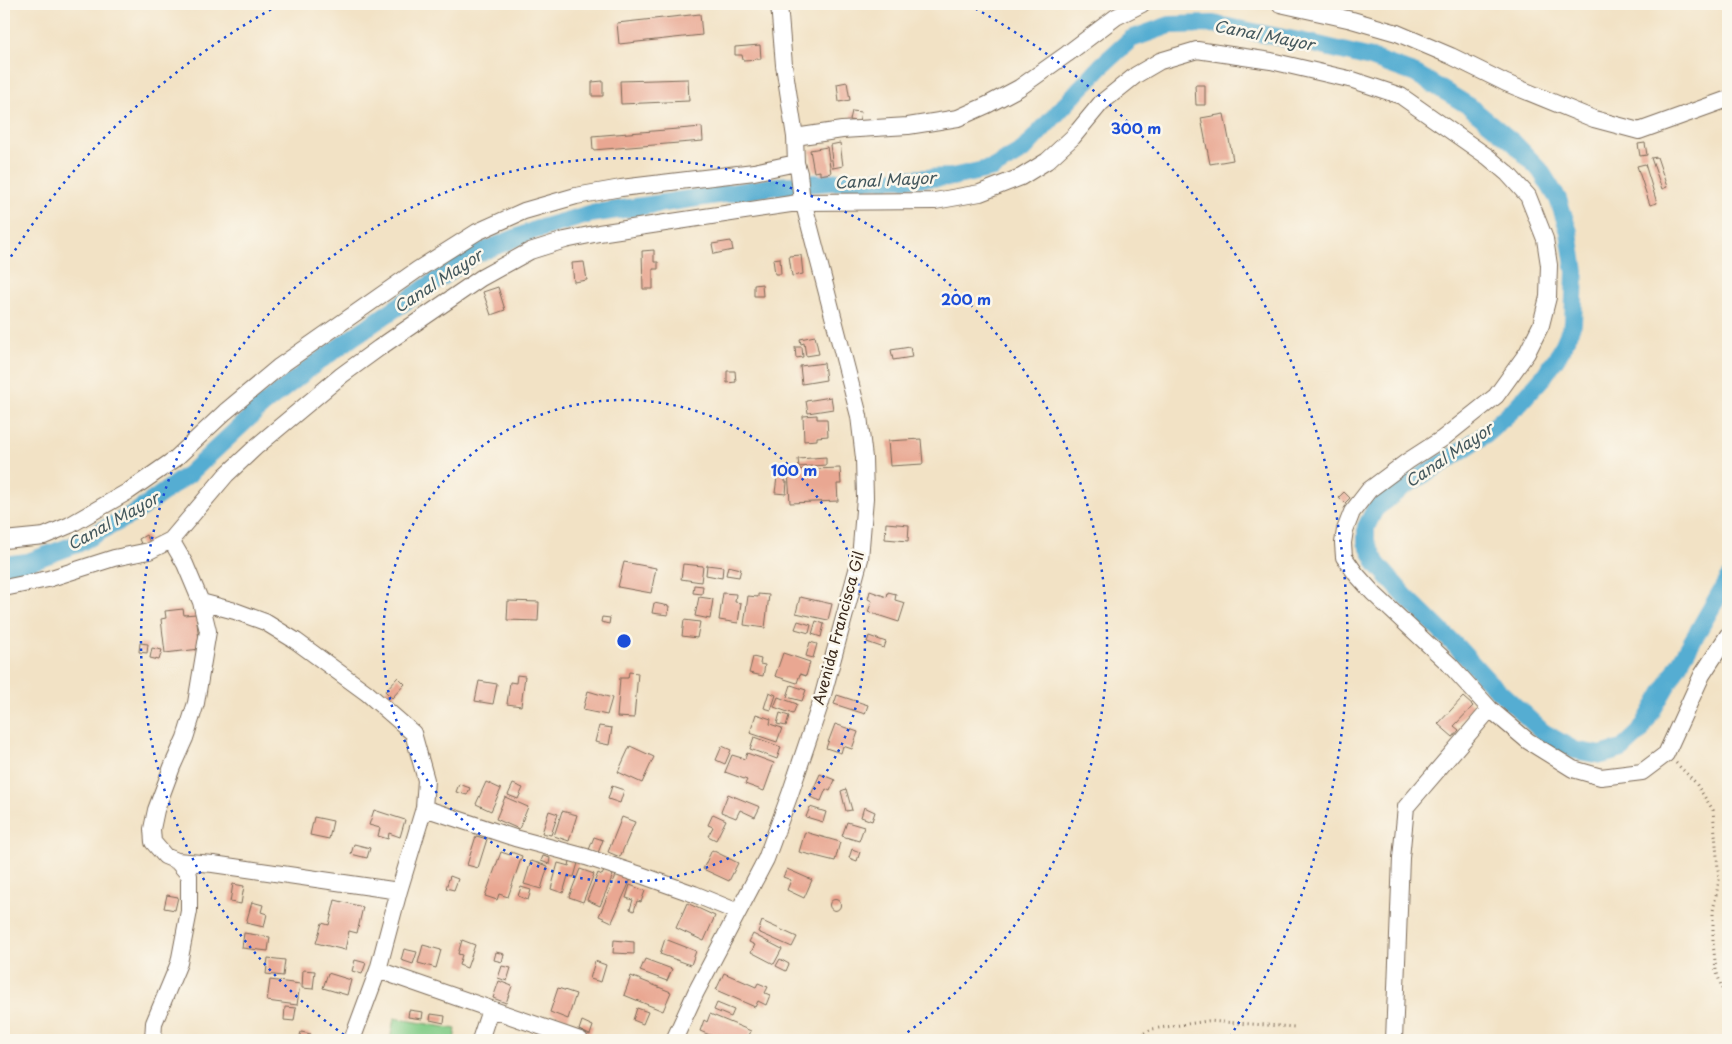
<svg xmlns="http://www.w3.org/2000/svg" width="1732" height="1044" font-family="'Playpen Sans',sans-serif">
<rect width="100%" height="100%" fill="#fbf7ec"/>
<filter id="ink" filterUnits="userSpaceOnUse"><feTurbulence type="fractalNoise" baseFrequency=".02" numOctaves="2"/><feDisplacementMap in="SourceGraphic" scale="10" xChannelSelector="R" yChannelSelector="G"/><feConvolveMatrix kernelMatrix="1 2 1 2 8 2 1 2 1" color-interpolation-filters="sRGB"/></filter>
<filter id="wash" filterUnits="userSpaceOnUse"><feTurbulence type="fractalNoise" baseFrequency=".0096" numOctaves="4" result="noise"/><feDisplacementMap in="SourceGraphic" scale="20" xChannelSelector="R" yChannelSelector="G"/><feGaussianBlur stdDeviation="1.12" result="paint"/><feColorMatrix in="noise" values="0 0 0 0 0 0 0 0 0 0 0 0 0 0 0 0 0 1.4 0 .05"/><feComposite in="paint" operator="in"/></filter>
<g filter="url(#wash)">
<rect width="100%" height="100%" fill="#f2e2c5"/>
<path fill="#85ce8a" stroke="#607c54" d="M394,1018L456,1029L454,1040H390Z"/>
<g fill="none" stroke-linecap="round" stroke-linejoin="round">
<path stroke="#55add2" stroke-width="18" d="M4,565L28,562L77,544L136,512L189,474L263,405L314,365L356,335L474,255L535,230L590,214L777,186L844,181L952,177L993,168L1023,150L1101,66L1131,39L1170,25L1213,24L1314,44L1371,58L1416,74L1469,106L1514,143L1540,170L1558,199L1569,232L1575,272L1573,323L1561,351L1544,376L1517,406L1487,433L1443,463L1403,487L1375,509L1366,527V542L1377,564L1405,596L1458,648L1489,682L1543,732L1574,750L1601,755L1622,749L1640,732L1728,579"/>
</g>
<g id="blocks">
<path fill="#e9a792" d="M700,14L702,35L619,44L617,23Z
M760,45L761,59L743,60L742,55H735V47Z
M688,79L689,101L621,104L620,81Z
M603,81V96H592V82Z
M847,82L850,100L839,102L837,84Z
M1195,85H1205V105H1196Z
M852,111L861,112L859,122L850,120Z
M1224,114L1233,160L1210,164L1201,118Z
M702,127L703,141L593,150L592,136Z
M840,143L843,166L833,168L830,145Z
M1645,143L1647,155L1640,156L1638,144Z
M827,147L831,173L820,175V171L814,172L810,150Z
M1657,157L1667,187L1662,189L1651,158Z
M1645,164L1657,203L1650,205L1637,166Z
M731,241L733,250L714,254L712,244Z
M654,250V262H658V269H653V289H643L642,251Z
M801,255L803,274L792,276L789,256Z
M780,258L781,274H775L773,259Z
M584,262L587,280L574,282L572,263Z
M762,284L763,296H754V285Z
M498,287L505,310L491,315L483,292Z
M815,336L819,354L806,356L804,343L801,344L800,339Z
M795,347H802L803,357L796,358Z
M910,347L912,357L893,360L891,350Z
M824,363L826,380L802,384L800,366Z
M727,371H735L736,382L727,383Z
M831,397L833,409L808,413L806,401Z
M817,415V419H827L828,436L817,437V440L804,441L803,416Z
M921,439L923,464L890,466L888,441Z
M826,457V465L799,467L798,459Z
M840,468L841,484H837L838,501L790,503L788,470Z
M778,469L786,470L785,482H787L786,494L775,493Z
M1344,492L1350,498L1345,503L1339,497Z
M886,523L909,525L908,541L885,539Z
M146,535L150,542L142,546L139,539Z
M624,562L656,568L651,593L618,587Z
M683,564L703,566L701,582L681,579Z
M707,565L723,567L722,578L706,575Z
M728,566L741,569L739,577L726,575Z
M694,585L703,586L702,594L693,593Z
M870,591L887,597L888,592L896,594L895,600L905,603L899,622L868,612L872,601L868,599Z
M723,593L736,594L735,602L741,603L738,623L719,620Z
M758,594L769,595L765,628L744,625L748,596L758,597Z
M699,597L713,599L710,619L695,616Z
M800,597L832,604L828,620L796,613Z
M508,601L539,602L538,621L507,620Z
M654,603L669,606L668,615L652,613Z
M183,609L184,615L196,614L200,649L165,653L161,619L166,618L165,611Z
M602,617L610,618L609,624L601,622Z
M684,620L700,622L697,638L682,636Z
M798,621L811,625L809,633L795,629Z
M816,621L824,624L821,637L812,634Z
M869,636L886,642L884,648L867,642Z
M810,642L817,644L813,658L806,656Z
M140,643L148,644L147,653L139,652Z
M152,648L162,650L159,660L150,658Z
M783,653L810,662L806,676L800,674L797,683L775,676Z
M753,657L761,659L760,664L765,665L763,676L749,673Z
M629,672L638,673L634,718L617,717L620,678H628Z
M517,675L525,676L521,706L507,704L510,682L516,683Z
M398,677L405,684L392,698L385,691Z
M479,681L497,684L493,704L475,701Z
M791,685L806,690L802,701L787,697Z
M588,691L612,698L607,715L583,710Z
M769,692L776,695L771,710L764,708Z
M837,695L868,705L865,714L834,704Z
M778,697L797,704L793,714L774,707Z
M1463,697L1473,706L1454,726L1459,730L1453,737L1438,724Z
M780,713L789,716L786,726L777,724Z
M756,714L771,719L770,724L782,728L777,742L750,733Z
M835,724L858,732L852,749L843,746L841,753L826,748Z
M599,726L612,728L609,745L595,742Z
M754,737L781,747L777,759L750,749Z
M630,746L654,757L642,783L618,772Z
M722,746L731,750L725,764L716,760Z
M747,753L774,763L764,791L745,784L747,780L725,772L732,755L745,759Z
M820,774L835,780L830,791L826,789L821,801L810,797Z
M486,782L501,789L491,811L476,804Z
M459,784L470,788L467,795L456,792Z
M513,784L523,788L518,799L508,795Z
M612,786L624,790L620,803L608,799Z
M846,789L852,810L846,811L841,791Z
M728,794L760,807L755,817L740,810L736,818L721,812Z
M505,797L528,807L519,829L496,819Z
M810,807L826,812L823,822L806,817Z
M864,807L875,812L872,821L861,817Z
M374,810L405,820L400,837L389,833L388,839L378,836L380,828L369,825Z
M549,811L558,814L551,835L542,833Z
M562,811L577,815L569,841L554,836Z
M713,814L726,820L716,840L708,836L713,827L708,825Z
M314,817L333,821L329,839L310,835Z
M622,817L635,822L620,857L608,852Z
M847,822L864,827L859,841L842,836Z
M805,832L840,842L835,861L799,852Z
M476,836L487,839L478,868L467,865Z
M594,837L603,840L598,853L589,850Z
M354,844L370,848L367,858L351,854Z
M852,849L860,852L857,861L849,858Z
M712,850L738,863L729,881L703,869Z
M501,852L510,855L511,852L522,856L508,897L499,894L497,900L485,896Z
M543,856L550,858L549,864L541,861Z
M531,861L548,866L541,889L524,884Z
M570,861L578,863L574,877L568,876L563,893L551,889L558,863L569,866Z
M580,869L594,874L583,902L569,897Z
M787,869L812,880L804,898L787,890L791,880L783,877Z
M604,871L613,875L600,906L587,900L598,873L602,875Z
M617,873L631,879L612,922L599,916Z
M450,876L458,879L454,890L446,888Z
M233,884L244,886L241,904L230,902Z
M630,885L645,891L641,902L637,901L634,911L630,909L633,900L626,898Z
M521,887L531,890L528,900L518,896Z
M167,895L178,897L175,910L164,908Z
M829.5 905a5.5 5.5 0 1 1 11 0a5.5 5.5 0 1 1-11 0Z
M335,900L363,907L357,933L349,931L345,950L316,943L322,923L329,925Z
M252,902L263,905L261,912L267,914L264,927L246,923Z
M687,903L715,916L704,941L676,928Z
M762,921L797,937L792,947L758,932Z
M244,933L270,937L268,951L242,948Z
M753,934L782,949L774,964L751,952L755,945L749,942Z
M665,939L696,951L691,965L660,954Z
M462,940L475,945L467,968L459,965L462,955L458,954Z
M614,940L634,942V954L613,953Z
M423,945L441,950L436,968L418,963Z
M404,949L417,952L413,964L401,960Z
M496,952L504,954L502,962L494,960Z
M268,958L285,960L283,976L266,974Z
M645,959L672,969L667,981L640,971Z
M780,959L789,964L786,971L776,966Z
M355,960L366,963L362,974L352,971Z
M595,961L606,965L601,982L590,979Z
M502,966L511,968L507,981L498,978Z
M303,970L315,971L313,989L302,988Z
M328,973L351,980L347,995L323,988Z
M724,973L756,987L758,983L768,987L765,993L770,995L766,1005L758,1001L755,1007L716,990Z
M631,976L671,992L663,1011L624,995Z
M270,980L300,984L297,1005L267,1001Z
M499,981L512,986L506,1003L493,998Z
M558,988L576,994L568,1019L550,1012Z
M717,1003L734,1010L731,1017L714,1010Z
M285,1007L296,1008L294,1021L284,1020Z
M637,1008L648,1012L643,1024L633,1020Z
M409,1010L423,1012L422,1019L408,1017Z
M431,1014L445,1016L444,1023L430,1020Z
M710,1014L751,1031L747,1040H722L700,1031L704,1020L707,1022Z
M582,1021L593,1026L590,1035L579,1030Z
M301,1032L311,1034L309,1040L299,1039Z"/>
</g>
</g>
<g filter="url(#ink)">
<use href="#blocks" fill-opacity="0" stroke="#7b6a58" stroke-width="1"/>
<g fill="none" stroke-linecap="round" stroke-linejoin="round">
<g stroke="#7b6a58" stroke-width="18">
<path id="street" d="M1280,4L1352,20L1397,33L1451,56L1506,83L1594,119L1639,131L1728,99
M795,137L842,130L908,126L958,118L987,105L1019,88L1067,54L1116,17L1142,4
M4,540L44,536L70,525L129,491L175,459L225,412L280,366L417,270L477,232L524,211L576,196L621,188L754,172L796,163
M4,588L48,579L114,558L149,551L171,540L226,475L257,446L342,375L379,348L481,278L530,251L565,240L599,233L804,202L935,201L980,193L1021,177L1047,161L1073,137L1101,103L1136,75L1160,61L1197,50L1271,61L1353,80L1401,96L1488,157L1508,174L1528,196L1545,239L1549,265L1548,297L1541,325L1527,353L1496,396L1442,439L1408,461L1369,490L1352,512L1345,530L1343,543L1344,557L1356,574L1373,593L1449,664L1490,709L1528,741L1573,769L1601,777L1642,772L1666,754L1702,675L1728,635
M201,602L235,611L265,622L296,641L367,693L413,733L426,780L424,808L399,891L378,970L352,1040
M424,808L515,838L586,857L638,874L694,894L738,912
M177,861L213,864L399,891
M378,970L580,1040
M153,1040L154,1023L179,963L189,911V875L177,861L165,856L153,842L152,829L156,810L172,767L185,738L196,703L208,631L201,602L185,564L171,540
M480,1040L490,1010
M674,1040L696,992L766,859L790,794L821,702L860,559L865,498L864,458L859,416L801,193L799,173L796,163L795,137L784,65L779,4
M1394,1040L1401,858L1406,807L1490,709"/>
</g>
<path stroke="#7b6a58" stroke-width="3" stroke-dasharray="1 4" stroke-linecap="butt" d="M1676,763L1695,782L1713,810L1719,880L1713,911V943L1716,970L1723,992L1728,1001
M1131,1040L1152,1029L1208,1021L1295,1027"/>
<use href="#street" stroke="#fff" stroke-width="16"/>
</g>
</g>
<g fill="none" stroke="#1d4ed8" stroke-width="2.5" stroke-dasharray="2.5 5">
<circle cx="624" cy="641" r="241"/>
<path d="M350 1039A483 483 0 1 1 898 1039"/>
<path d="M7 263A724 724 0 0 1 279 5M969 5A724 724 0 0 1 1231 1035"/>
</g>
<g text-anchor="middle" stroke-width="5" stroke-linejoin="round" paint-order="stroke">
<g font-size="15" fill="#3b2a1e" stroke="#fbf7ec">
<text transform="translate(839 628) rotate(-75)" y="5">Avenida Francisca Gil</text>
</g>
<g font-size="16" font-style="italic" fill="#44585d" stroke="#fbf7ec">
<text transform="translate(1264 35) rotate(11)" y="6">Canal Mayor</text>
<text transform="translate(885 180) rotate(-3)" y="6">Canal Mayor</text>
<text transform="translate(438 281) rotate(-33)" y="6">Canal Mayor</text>
<text transform="translate(1449 455) rotate(-34)" y="6">Canal Mayor</text>
<text transform="translate(113 521) rotate(-29)" y="6">Canal Mayor</text>
</g>
</g>
<circle cx="624" cy="641" r="8" fill="#1d4ed8" stroke="#fbf7ec" stroke-width="2.5"/>
<g font-size="15" text-anchor="middle" font-weight="bold" fill="#1d4ed8" stroke="#fbf7ec" stroke-width="5" stroke-linejoin="round" paint-order="stroke">
<text x="1136" y="134">300 m</text>
<text x="966" y="305">200 m</text>
<text x="794" y="476">100 m</text>
</g>
<rect width="1732" height="1044" fill="none" stroke="#fbf7ec" stroke-width="20"/>
</svg>
